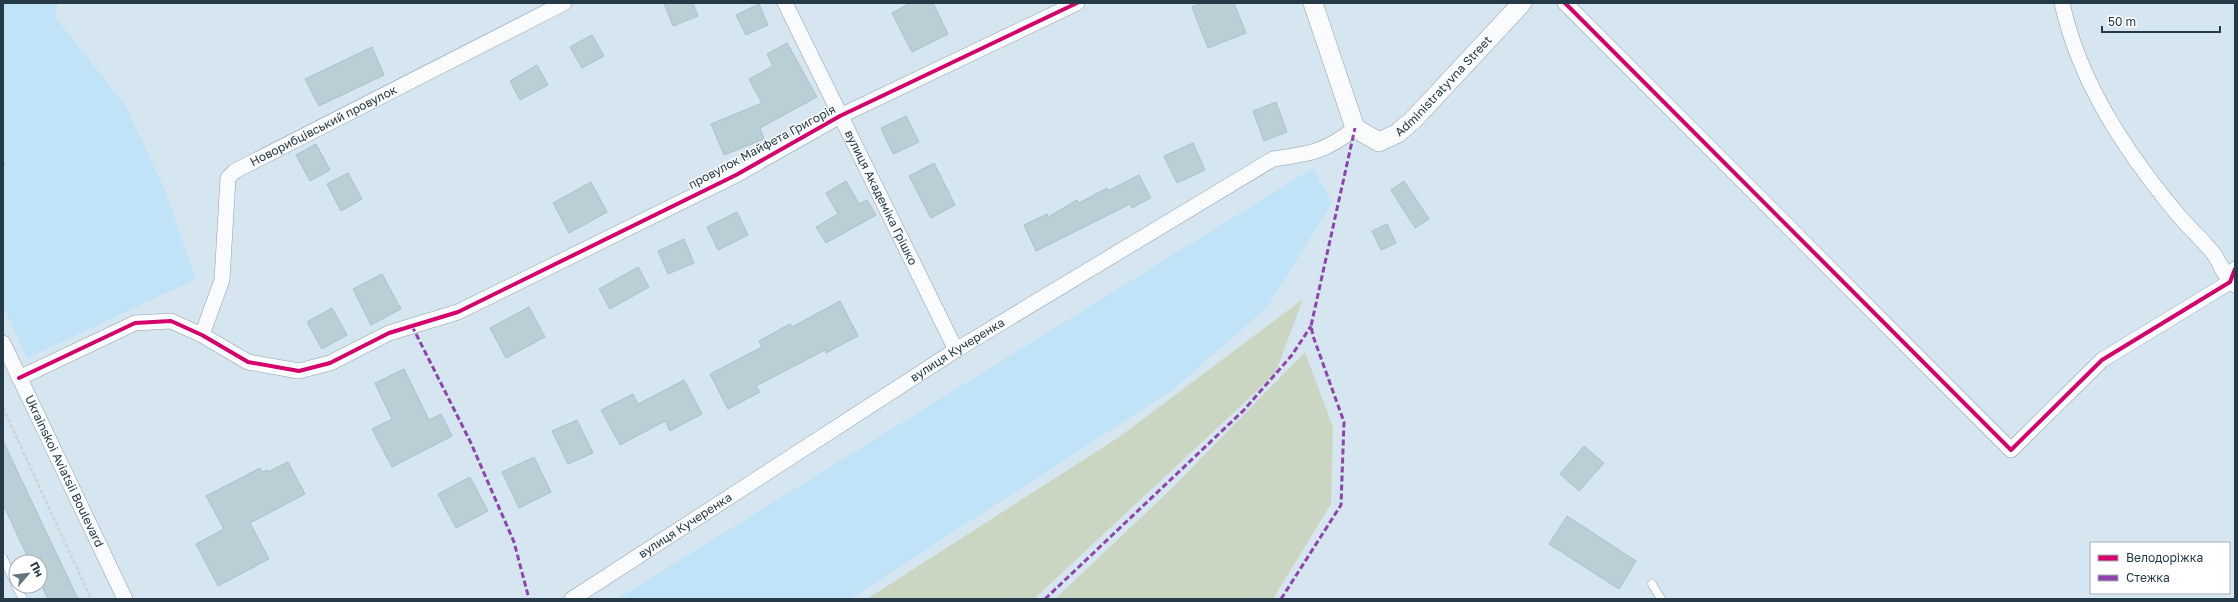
<svg xmlns="http://www.w3.org/2000/svg" width="2238" height="602" font-family="'Golos Text',sans-serif">
<rect width="100%" height="100%" fill="#d5e6f0"/>
<path fill="#c1e3f7" d="M3,3H58L55,17L125,105L164,188L196,279L27,358L3,306Z
M1313,168L1332,203L1268,306L1174,389L850,599H617Z"/>
<path fill="#cbd6c2" d="M1303,299L1275,374L1034,599H867L1119,437Z
M1305,352L1333,427L1331,504L1273,599H1055L1171,489Z"/>
<path fill="#baced5" stroke="#acc0c8" d="M664,3H693L698,16L673,26Z
M910,3H933L948,34L912,52L892,13Z
M1202,3H1234L1246,33L1208,48L1192,7Z
M759,4L768,25L746,35L736,15Z
M592,35L604,56L582,68L570,47Z
M787,43L817,97L760,128L764,139L724,155L711,124L762,103L749,79L773,66L767,54Z
M372,47L384,75L319,106L305,79Z
M537,65L548,85L520,100L510,81Z
M1276,102L1287,132L1264,141L1253,111Z
M906,116L919,142L893,154L881,128Z
M1193,143L1205,170L1177,183L1164,156Z
M316,144L330,170L310,181L296,155Z
M934,163L955,205L931,218L909,176Z
M348,173L362,199L341,211L327,184Z
M1139,175L1151,198L1132,208L1130,204L1036,251L1024,225L1047,214L1048,217L1077,200L1079,203L1107,188L1108,191Z
M846,181L859,204L867,200L876,215L826,243L816,227L838,214L826,193Z
M1404,181L1429,219L1415,228L1391,190Z
M591,182L607,212L569,233L553,203Z
M737,212L748,235L718,250L707,227Z
M1387,224L1396,243L1381,250L1372,231Z
M684,239L694,263L668,274L658,251Z
M638,267L649,287L610,309L599,289Z
M382,274L401,309L371,325L353,289Z
M840,301L858,336L826,353L825,350L756,386L760,392L728,409L710,374L762,347L759,341L790,324L792,327Z
M529,307L545,337L506,358L490,328Z
M332,308L347,335L322,349L307,322Z
M404,369L429,420L441,414L452,436L392,467L372,429L392,419L375,383Z
M684,380L702,414L670,431L665,421L620,445L601,410L633,394L638,404Z
M577,420L593,453L568,464L552,431Z
M3,441L78,599H48L40,582V562H30L3,504Z
M1584,446L1604,463L1579,491L1560,474Z
M534,457L551,492L519,508L502,472Z
M288,462L305,494L250,523L269,559L218,586L196,544L224,529L206,496L260,468L262,472L267,470L268,472Z
M470,477L488,511L456,528L438,494Z
M1567,516L1636,561L1619,589L1549,544Z"/>
<g fill="none" stroke-linecap="round" stroke-linejoin="round">
<g stroke="#91a2ab" stroke-width="9">
<path id="service" d="M3,558L16,585
M1652,584L1661,599
M16,586L23,599"/>
</g>
<g stroke="#91a2ab" stroke-width="16">
<g id="minor">
<path id="s1" d="M785,3L956,350"/>
<path d="M1565,3L2011,450L2102,360L2230,282L2235,269"/>
<path d="M2062,3C2079,81 2124,149 2174,210C2186,225 2201,238 2213,253C2221,263 2224,278 2235,285"/>
<path id="s2" d="M202,335L222,280L228,178L235,171L564,3"/>
<path id="s3" d="M3,343L125,599"/>
<path d="M19,378L135,323L171,321L202,335L248,362L299,371L330,363L389,333L458,312L736,175L840,116L1077,3"/>
<path id="s4" d="M572,599L956,350L1273,159C1309,154 1326,152 1355,128"/>
</g>
</g>
<g stroke="#91a2ab" stroke-width="20">
<g id="tertiary">
<path id="s5" d="M1313,3L1355,128L1379,142L1398,133L1414,119L1522,3"/>
</g>
</g>
<path stroke="#ced3d6" stroke-width="2.5" stroke-dasharray="4 2" stroke-linecap="butt" d="M3,408L91,599"/>
<use href="#service" stroke="#f9fbfd" stroke-width="8"/>
<use href="#minor" stroke="#f9fbfd" stroke-width="15"/>
<use href="#tertiary" stroke="#f9fbfd" stroke-width="19"/>
<path stroke="#8e44ad" stroke-width="3" stroke-dasharray="6 3" stroke-linecap="butt" d="M3,163V164
M412,326L470,441L514,542L529,599
M1045,599L1244,410L1292,355L1311,326
M1281,599L1341,505L1344,422L1313,336L1311,326L1355,128"/>
<g stroke="#fff" stroke-width="6">
<path id="cycleway" d="M1565,3L2011,450L2102,360L2230,282L2235,269
M19,378L135,323L171,321L202,335L248,362L299,371L330,363L389,333L458,312L736,175L840,116L1077,3"/>
</g>
<use href="#cycleway" stroke="#d6006c" stroke-width="4"/>
</g>
<g text-anchor="middle" stroke-width="3" stroke-linejoin="round" paint-order="stroke">
<g font-size="12" fill="#253a46" stroke="#fff">
<text dy="4" stroke="none"><textPath href="#s5" startOffset="246">Administratyvna Street</textPath></text>
<text dy="4" stroke="none"><textPath href="#s2" startOffset="270">Новорибцівський провулок</textPath></text>
<text transform="translate(762 147) rotate(-28)" y="4">провулок Майфета Григорія</text>
<text dy="4" stroke="none"><textPath href="#s1" startOffset="217">вулиця Академіка Грішко</textPath></text>
<text dy="4" stroke="none"><textPath href="#s4" startOffset="459">вулиця Кучеренка</textPath></text>
<text dy="4" stroke="none"><textPath href="#s3" startOffset="142">Ukrainskoi Aviatsii Boulevard</textPath></text>
<text dy="4" stroke="none"><textPath href="#s4" startOffset="135">вулиця Кучеренка</textPath></text>
</g>
</g>
<rect width="2238" height="602" fill="none" stroke="#253a46" stroke-width="8"/>
<rect x="2090" y="542" width="140" height="52" fill="#ffffff" stroke="#a8b0b5"/>
<rect x="2098" y="555" width="20" height="6" fill="#d6006c" stroke="#a8b0b5"/>
<text x="2126" y="562" font-size="12" fill="#253a46">Велодоріжка</text>
<rect x="2098" y="575" width="20" height="6" fill="#8e44ad" stroke="#a8b0b5"/>
<text x="2126" y="582" font-size="12" fill="#253a46">Стежка</text>
<g transform="translate(28 574) rotate(62)"><circle r="19" fill="#ffffff" stroke="#a8b0b5"/>
<path d="M0-3L7 15L0 10L-7 15Z" fill="#637682"/>
<text y="-6" font-size="11" font-weight="bold" text-anchor="middle" fill="#253a46">Пн</text>
</g>
<path d="M2102 26v6h118v-6" fill="none" stroke="#253a46" stroke-width="2"/>
<text x="2108" y="26" font-size="12" fill="#253a46" stroke="#ffffff" stroke-width="3" paint-order="stroke">50 m</text>
</svg>
